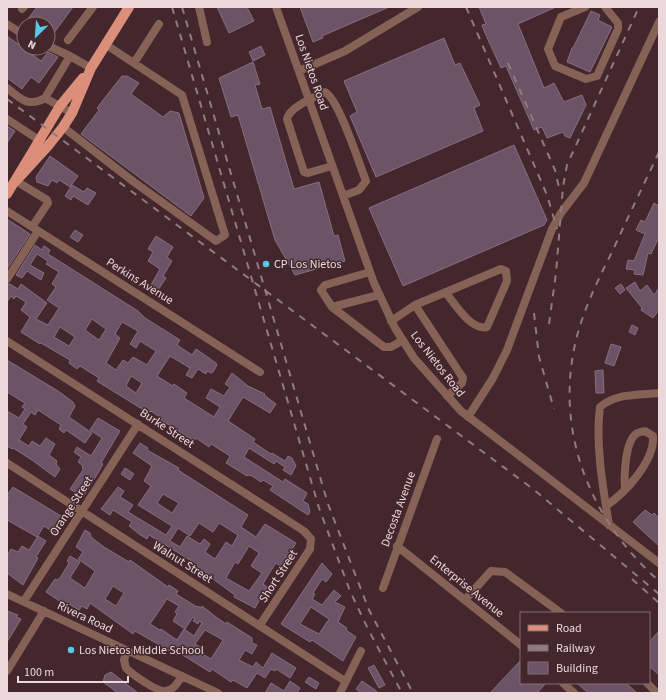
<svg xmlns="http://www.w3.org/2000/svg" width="666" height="700" font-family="'Source Sans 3',sans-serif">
<rect width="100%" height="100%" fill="#43272d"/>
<path fill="#6c5366" stroke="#876d80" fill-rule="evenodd" d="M37,7H73L48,41V24H24Z
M217,7H247L254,21L229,33Z
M300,7H389L322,36L323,38L313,42Z
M479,7H556L518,24L544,88L554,83L564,102L582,95L586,105L570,138L565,136L563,132L547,138L542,127L534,130L506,66L501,68L485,33L482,25L486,24Z
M591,11L600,15L598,20L612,27L590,72L567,62L572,48H573Z
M7,36L41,61L48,52L58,57L39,83L31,77L22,89L7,78Z
M444,38L455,65L460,63L480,105L474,108L483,131L376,177L350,116L357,112L344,81Z
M261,46L265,55L253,61L249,52Z
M253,62L260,84L255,85L262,109L270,107L294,189L319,182L334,236L338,235L345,261L295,275L275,240L238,115L231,117L219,78Z
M122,76H127L139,83L131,94L163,117L170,111L179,113L204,198L191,216L81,134L99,110L97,108Z
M7,126L15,131L7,143Z
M514,145L547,220L544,225L403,286L369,208Z
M50,156L78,176L70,187L59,180L57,183L52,180L48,186L37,182L36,177Z
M72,185L84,192L87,188L96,193L88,205L73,196L71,200L65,196Z
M654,203L659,206V237L651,254L648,253L643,275L634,274L635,270L626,269L628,260L634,261L645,234L636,230L641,220L645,222Z
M7,219L30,234L7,269Z
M75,230L83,235L78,242L70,237Z
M156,236L173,247L167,257L172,261L163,276L166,278L158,290L151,285L160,269L148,261L153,252L148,249Z
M35,245L42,250L44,246L50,250L48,254L138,311L145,318L180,340L177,345L192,355L196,349L216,363L217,365L213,372L211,373L207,371L206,374L198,369L192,378L186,375L190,368L170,356L157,376L173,386L174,384L187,393L184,398L214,417L220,407L206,398L211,389L224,396L230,387L225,384L232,373L248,386L265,394L264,395L276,404L270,413L243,397L228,421L255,439L253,442L271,454L272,453L285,461L288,456L292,458L296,466L291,475L283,470L285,467L276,461L274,464L249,448L244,457L283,482L285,479L307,493L303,501L308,504L310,512L308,515L270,490L273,486L263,480L261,482L252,476L248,475L247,476L226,463L230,456L211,444L209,447L196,438L194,441L161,420L162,419L151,411L150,412L148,411L147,412L100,383L97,381L99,378L80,366L77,369L69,363L70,360L41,343L40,344L21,332L30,317L21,310L26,302L16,296L14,299L11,296L7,302V284H10L18,289L21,284L47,303L36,319L48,325L59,308L47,300L56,287L52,284L59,272L46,264L48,261L37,254L30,265L44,273L41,280L27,271L22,278L16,275ZM92,319L106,329L99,340L85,330ZM122,322L138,331L130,344L136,348L140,341L156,351L147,365L133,357L128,363L123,360L116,370L106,363L120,338L115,334ZM60,327L75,337L69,346L54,337ZM131,376L142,383L136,393L126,386Z
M635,282L640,291L647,285L654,295L659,288V310L653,318L641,310L642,308L626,288Z
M621,284L625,290L620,294L615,288Z
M632,325L638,328L635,335L629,332Z
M611,344L621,347L614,366L605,363Z
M7,360L58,391L73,402L75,406L69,417L92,433L85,443L66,430L64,433L59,429L61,425L38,410L35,415L31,412L23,424L27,427L19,440L29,446L32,441L40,446L46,438L55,444L49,455L57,461L56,464L60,469L55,477L32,460L13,448L12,449L7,446V411L19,418L25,409L22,407L25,403L7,392Z
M603,370L604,393H596L595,371Z
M98,418L120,431L101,463L103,464L98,473L83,497L70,489L83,470L82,465L78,462L81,457L74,452L77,447L91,456L102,438L90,430Z
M140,443L148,448L147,450L179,468L178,470L248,515L241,527L256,537L265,524L296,543L281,567L276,563L270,572L263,584L267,587L255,608L234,597L235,595L213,579L214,577L193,565L190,560L149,535L147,539L139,534L129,526L132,522L113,510L110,515L101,509L118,487L124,491L120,497L133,505L128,512L166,535L172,526L138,505L151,486L144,481L152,466L133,453ZM163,494L179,503L172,513L157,503ZM199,523L213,532L219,523L238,535L232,546L226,542L215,559L205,552L210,544L204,539L200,544L187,536L180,547L170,541L178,528L190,536ZM249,546L259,553L251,566L262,573L249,591L226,578L235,562L238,564Z
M125,468L134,474L130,480L121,474Z
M13,487L66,519L56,534L44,526L37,537L7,520V502L9,498L7,495Z
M645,510L652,515L654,513L659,518V546L633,522Z
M85,530L90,533L91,537L104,547L129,562L130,560L168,587L169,585L178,591L176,594L197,607L198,606L201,608L202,606L216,617L226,624L227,622L252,638V643L257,645L252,654L245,650L239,660L253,667L256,662L263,668L272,653L296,668L290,678L276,669L275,671L271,669L265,678L257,673L247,688L233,680L231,682L212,669L210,672L178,652L177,655L135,631L133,634L90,603L87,609L82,606L79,610L67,603L64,604L46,592L55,579L57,580L60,578L69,563L67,561L70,556L80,562L70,578L85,588L95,571L78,559L83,552L76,547ZM113,586L124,593L116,606L105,599ZM167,599L179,606L175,612L177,614L173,621L185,629L193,617L195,618L193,621L198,624L199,621L202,623L194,636L184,629L177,640L161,629L160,630L150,624ZM205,630L223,640L211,659L201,653L203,649L195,644Z
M38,536L46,541L36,557L38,558L23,585L7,573V556L11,549L18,552L22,546L29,550Z
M322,563L332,574L326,582L322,579L313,593L315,594L312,599L322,605L334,590L341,596L335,602L345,607L338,622L347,628L346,630L356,637L343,661L312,640L310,642L281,624ZM311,607L329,619L319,634L300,624Z
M7,611L18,615L16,617L21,619L7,642Z
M659,631V675L649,666V642Z
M521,660V683H546L537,693H490Z
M374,665L385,685L379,688L368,668Z
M111,672L138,693H118L103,682L105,675Z
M309,677L319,683L316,689L305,682Z
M290,681L300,688L297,693H265L271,683L284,691Z
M362,681L375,690L378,693H361L356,689Z
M577,683H626L637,693H588Z"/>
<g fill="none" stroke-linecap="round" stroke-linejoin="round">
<path stroke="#866156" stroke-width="8" d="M199,7L207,42
M276,7L374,283L395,328L414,358L461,411L659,563
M585,7L561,17L548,49L555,66L586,79L597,76L618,29V23L605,7
M22,9L24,7
M7,24L24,35
M68,40L93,7
M48,46L70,56L45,98L72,113
M70,56L91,68
M134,63L159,24
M299,71L345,51L418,7
M7,88C20,98 28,108 45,98
M7,119L48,146
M63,127L134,182L216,241L225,235L182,95L105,44
M332,166L308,173L304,172L287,119C289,107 315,97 325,92C339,99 359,164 366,181L359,190L343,196
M16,181L47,200L48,203L32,227
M7,211L260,372
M370,272L325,285L321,290L332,307L384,347H391L403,340
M7,279L38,231
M415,305L501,269L506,271L507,281L487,327C471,331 455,304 446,293
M332,307L379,295
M391,321L415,305L463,378L462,383L447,396
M7,341L304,531L311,539L310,549L260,625
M468,417L493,378L507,350L552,229L561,213L584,183L659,22
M7,463L345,681
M606,506C625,493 655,461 653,436L645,431C642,432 638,432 636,434C625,442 624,476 625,489
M609,525C603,488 595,443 600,407C616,393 639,395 659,393
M397,546L521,645
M383,588L437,439
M7,594L218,693
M465,600L491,571L505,572L561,613
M24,601L138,424
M127,650L124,660L126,668C132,674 158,693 166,691C174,690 178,682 182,676
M7,671L44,611
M563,683L574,693
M647,683L657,693
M340,693L361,651"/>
<path stroke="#db8f7a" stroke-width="10" d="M16,181L48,146L63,127L72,113L91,68L129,7
M7,194L60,106L83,78"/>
<path stroke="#927a7f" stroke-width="2" stroke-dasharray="7 7" stroke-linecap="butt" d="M172,7L319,508L350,591L368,629L402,693
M182,7L328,504L369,610L413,693
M466,7L547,195L557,229
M508,63L555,170L560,192
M7,99L533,489L659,594
M659,152C644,184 628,217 613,250C599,278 585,306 577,336C553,429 589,519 659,581
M534,313L539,357L554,409
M549,324L556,273L563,187L567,165L639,7
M632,579L659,603"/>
</g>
<g fill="#57c9e2" stroke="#43272d" stroke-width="1.5">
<circle cx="266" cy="264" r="4"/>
<circle cx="71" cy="650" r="4"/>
</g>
<g text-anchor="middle" stroke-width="3" stroke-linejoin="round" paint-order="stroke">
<g font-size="12" fill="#ebd8db" stroke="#43272d">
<text transform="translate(312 72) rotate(71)" y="4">Los Nietos Road</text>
<text transform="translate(140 281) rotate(32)" y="4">Perkins Avenue</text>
<text transform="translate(438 364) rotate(52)" y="4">Los Nietos Road</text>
<text transform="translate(167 428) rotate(33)" y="4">Burke Street</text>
<text transform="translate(71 506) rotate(-57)" y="4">Orange Street</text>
<text transform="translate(398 509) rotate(-70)" y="4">Decosta Avenue</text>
<text transform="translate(183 562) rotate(32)" y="4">Walnut Street</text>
<text transform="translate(278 576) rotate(-57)" y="4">Short Street</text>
<text transform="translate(467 586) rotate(39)" y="4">Enterprise Avenue</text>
<text transform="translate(85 617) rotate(25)" y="4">Rivera Road</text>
</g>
<g font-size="12" fill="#ebd8db" stroke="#43272d" text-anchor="start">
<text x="274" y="268">CP Los Nietos</text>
<text x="79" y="654">Los Nietos Middle School</text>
</g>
</g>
<rect width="666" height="700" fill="none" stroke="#ebd8db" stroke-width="16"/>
<rect x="520" y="612" width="130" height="72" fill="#43272d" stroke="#866e73"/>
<rect x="528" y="625" width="20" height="6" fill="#db8f7a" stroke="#866e73"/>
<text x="556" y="632" font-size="12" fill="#ebd8db">Road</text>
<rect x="528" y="645" width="20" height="6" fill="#927a7f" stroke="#866e73"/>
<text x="556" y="652" font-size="12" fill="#ebd8db">Railway</text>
<rect x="528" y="662" width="20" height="12" fill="#6c5366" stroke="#866e73"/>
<text x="556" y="672" font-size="12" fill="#ebd8db">Building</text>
<g transform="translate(36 36) rotate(205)"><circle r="19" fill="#43272d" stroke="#866e73"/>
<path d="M0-3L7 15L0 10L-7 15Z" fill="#57c9e2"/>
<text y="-6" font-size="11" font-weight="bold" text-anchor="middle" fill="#ebd8db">N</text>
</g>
<path d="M18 676v6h110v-6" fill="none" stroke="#ebd8db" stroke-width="2"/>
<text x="24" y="676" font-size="12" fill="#ebd8db" stroke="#43272d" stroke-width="3" paint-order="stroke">100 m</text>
</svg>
